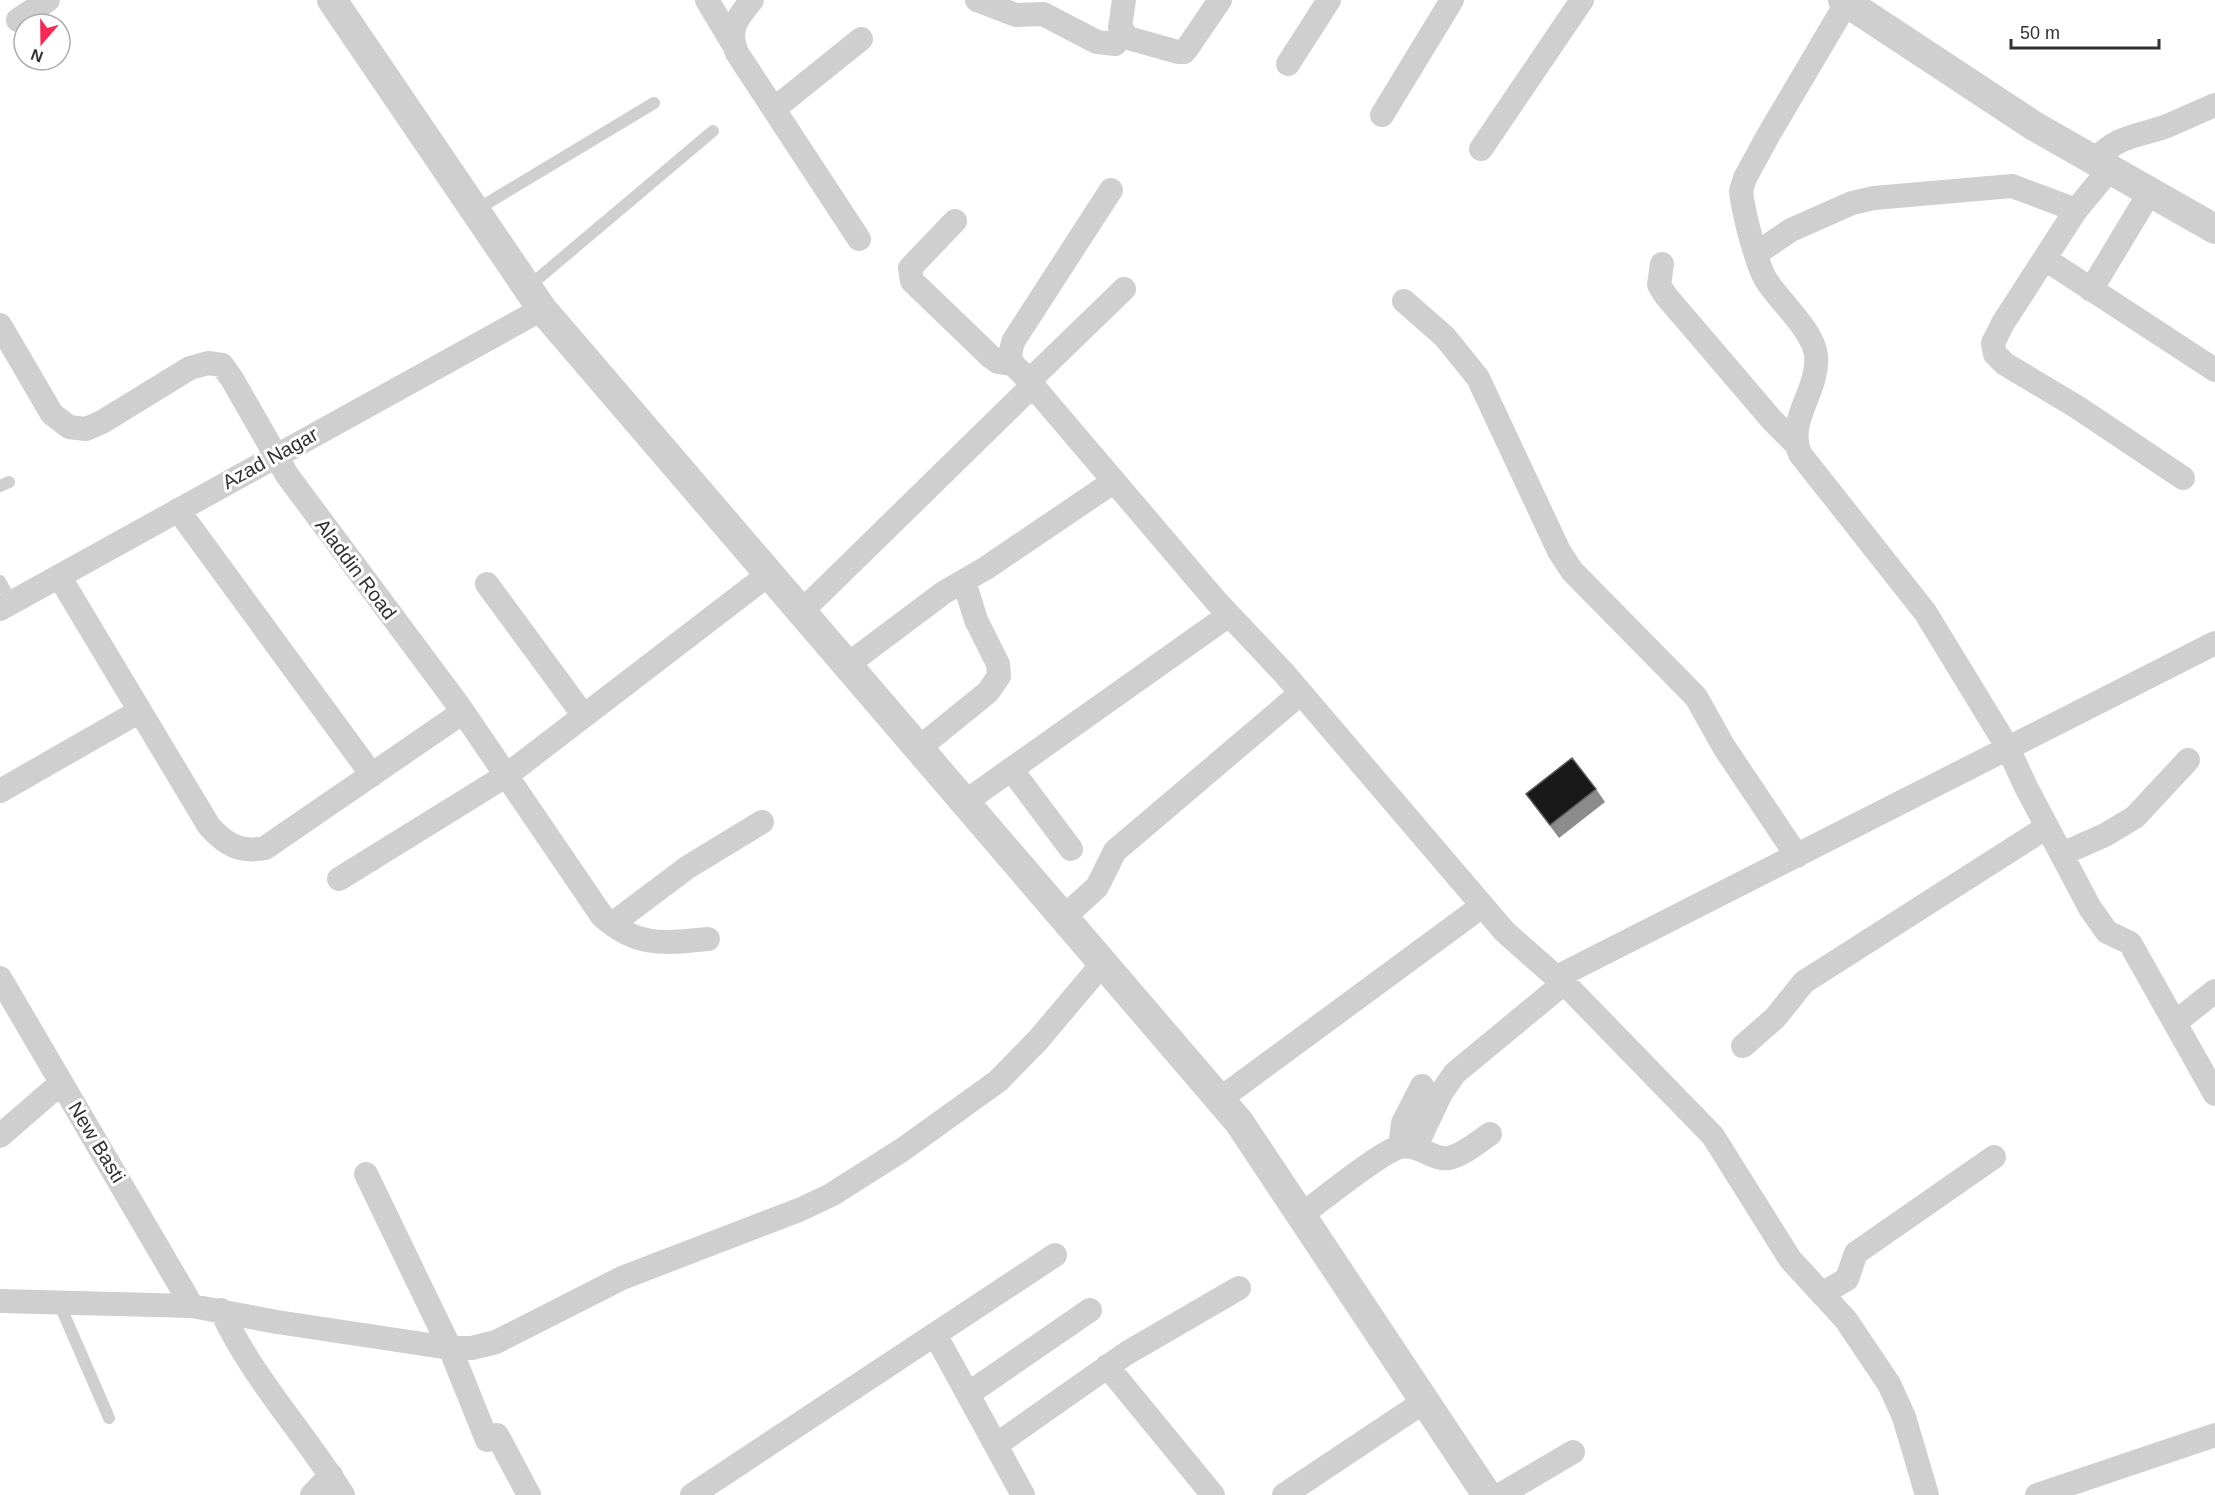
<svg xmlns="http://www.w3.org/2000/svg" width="2215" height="1495" font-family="Arial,sans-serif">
<rect width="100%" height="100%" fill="#fff"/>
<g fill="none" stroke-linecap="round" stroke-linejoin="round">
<path stroke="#cfcfcf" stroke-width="12" d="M476,210L654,103
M528,287L713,131
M0,486L9,482
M0,581L12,603
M59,1303L109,1418"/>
<path stroke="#cfcfcf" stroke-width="24" d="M707,0L732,42
M752,0C737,18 727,30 737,53L859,239
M977,0L1016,15L1043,14L1097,42L1115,44L1123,33
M1124,0L1120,27L1128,38L1178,52H1184L1188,47L1220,0
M1847,2L1769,134L1745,178L1741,191C1743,211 1756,263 1766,280C1780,302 1814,331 1816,356C1819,392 1786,419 1800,454L1925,612L2008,748L2026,787L2090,908L2107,932L2130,943L2215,1094
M18,20L48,0
M1288,64L1329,0
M774,109L861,39
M1382,115L1452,0
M1481,149L1582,0
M2095,160C2118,135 2137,137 2167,126C2183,119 2199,112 2215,105
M2110,169L2076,210L2003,323L1993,343L1995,354L2005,364L2077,407L2183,478
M1111,190L1014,340C1008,356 1009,362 1022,373L1216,601L1283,672L1505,932L1572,991L1713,1136L1790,1259L1846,1320L1889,1384L1904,1417L1927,1495
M955,221L910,268L912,281L991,357L998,362L1011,364
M1757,253L1791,230L1852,203L1874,198L2012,186L2076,210
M2045,259L2215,370
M1662,264L1659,285L1666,296L1772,420L1796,444
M2091,290L2150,192
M1404,301L1445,337L1478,378L1559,551L1572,571L1696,697L1724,747L1797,856
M0,325L52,414L69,427L86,429L102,422L190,368L208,363L222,365L232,379L287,475L459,706L602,916C637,948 665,943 708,939
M1028,382L1124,289
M178,510L372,775
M59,576L209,826C226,845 240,853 265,848L463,712
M487,584L584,716
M0,609L542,309
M801,612L1031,387
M847,665L943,593L986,568L1113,482
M919,748L988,692L999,676L998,664L976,620L964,581
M1011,769L1071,849
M0,791L140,711
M965,802L1229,615
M2062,854L2105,835L2135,817L2188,760
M339,879L507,775L769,574
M1064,917L1097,887L1115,851L1301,693
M612,924L688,867L762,822
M1557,977L2215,643
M0,978L192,1306
M2176,1022L2215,991
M1743,1046L1775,1018L1804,982L2047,827
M1220,1099L1482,906
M0,1136L61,1083
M1400,1147L1403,1123L1422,1086
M1415,1148L1441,1093L1455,1073L1564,983
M366,1174L450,1348L487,1440
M1301,1215C1321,1201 1380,1152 1400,1147C1419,1143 1433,1161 1449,1158C1463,1155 1478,1142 1490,1134
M1822,1294L1847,1279L1856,1253L1994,1157
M0,1301L192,1306L277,1322L450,1348H472L496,1342L622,1278L799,1210L831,1195L902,1150L998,1081L1038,1040L1103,963
M221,1310C252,1378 304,1432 343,1495
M936,1336L1023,1495
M1107,1366L1213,1495
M968,1394L1090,1310
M497,1435L529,1495
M996,1445L1127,1353L1239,1288
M312,1495L331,1475
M692,1495L1055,1255
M1284,1495L1425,1401
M1500,1495L1573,1452
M2037,1495L2215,1435"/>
<path stroke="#cfcfcf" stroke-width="30" d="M332,0L542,309L1239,1122L1487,1495
M1843,0L2034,126L2215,229"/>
</g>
<path fill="#8c8c8c" d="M1596,789L1605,802L1559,838L1526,794Z"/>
<path fill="#191919" stroke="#5e5e5e" stroke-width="1.5" d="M1572,758L1596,789L1550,825L1526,794Z"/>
<g text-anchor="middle" stroke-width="6" stroke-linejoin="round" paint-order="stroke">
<g font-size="20" fill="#323232" stroke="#fff">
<text transform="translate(270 458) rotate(-29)" y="7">Azad Nagar</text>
<text transform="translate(356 569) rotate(53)" y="7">Aladdin Road</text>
<text transform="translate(97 1142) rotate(59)" y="7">New Basti</text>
</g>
</g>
<g transform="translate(42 42) rotate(200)"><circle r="28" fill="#ffffff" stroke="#adadad" stroke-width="1.5"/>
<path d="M0-4.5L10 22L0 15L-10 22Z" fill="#f62856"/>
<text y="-9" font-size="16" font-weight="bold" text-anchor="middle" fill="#323232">N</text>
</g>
<path d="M2011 39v9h148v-9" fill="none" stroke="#323232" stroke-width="3"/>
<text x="2020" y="39" font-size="18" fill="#323232" stroke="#ffffff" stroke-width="4.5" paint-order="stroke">50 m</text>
</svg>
